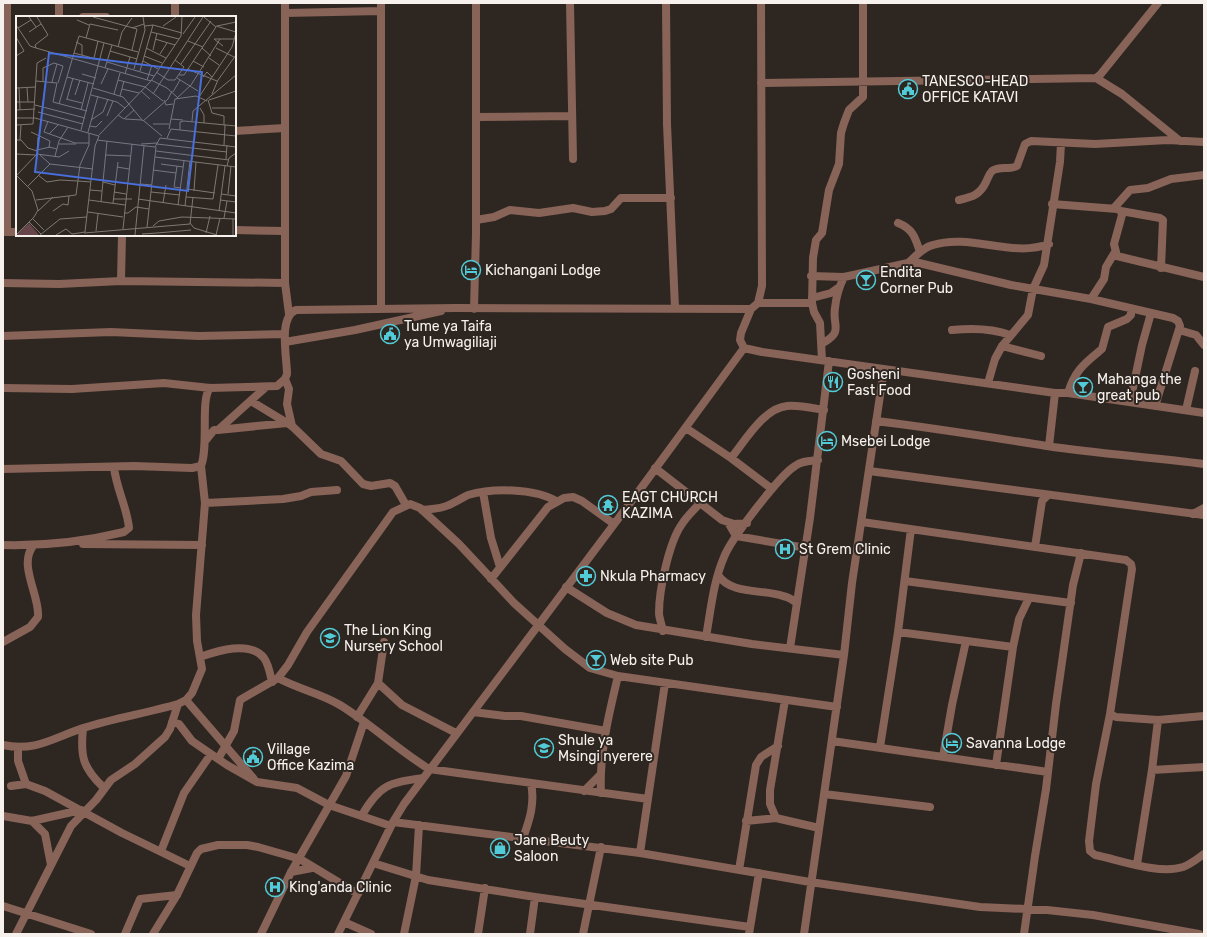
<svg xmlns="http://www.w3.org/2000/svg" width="1207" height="937" font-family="Rubik,sans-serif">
<rect width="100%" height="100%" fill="#2e2721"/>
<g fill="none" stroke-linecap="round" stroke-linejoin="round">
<path stroke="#886358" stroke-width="8" d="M7,3V232
M175,3V17
M285,3V283L289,314
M381,3V308
M570,3L573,159
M666,3L667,124L675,308
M761,3L762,286L758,303L751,309L741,333L740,340L744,348L762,352L1055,393H1068L1204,413
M285,13L381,11
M59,17V3
M83,17H106
M1096,78L1122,94L1180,141
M761,83L1096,78L1100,75L1158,3
M476,117L571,116
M235,131L285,128
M959,200C972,197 980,195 986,182C988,178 989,174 992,171C999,166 1009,170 1017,166L1025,144L1031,141L1095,144L1168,140L1204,142
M1052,204L1117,209L1121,211L1122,215L1114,244L1117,256L1204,277
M1114,208L1130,190L1148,188L1171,179L1204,175
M1121,211L1160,218L1163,220L1161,268
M476,220L494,217L510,210L539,213L573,208L592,212L605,211L611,209L621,198H671
M898,223C913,229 915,237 920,252
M235,230L284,231
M3,232H17
M908,263C915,257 923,247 933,245C971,233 1011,258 1049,244
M811,276L844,277L908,263H919L1011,285L1091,299L1173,318L1178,321L1180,326L1155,406
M121,281L122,235
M3,283L59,284L121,281L285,283
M812,298L831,293L838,288
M1091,299L1104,279L1106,267L1115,252
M758,303H812
M474,309L476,234V3
M952,330C972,328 991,328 1010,335
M1179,330L1196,335L1204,345
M3,336L111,332L199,336L285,334
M285,342L355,330L441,311
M823,343C844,331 832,326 835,308C836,297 839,287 844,277
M1002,346L1041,356
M822,360L820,323L814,312L812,303L813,258L816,240L822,233L829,190L839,164L841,133L844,123L849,110L863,97V3
M285,379L289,389L287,404L292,426
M988,383L995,359L1002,346L1028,315L1033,289L1044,265L1060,162L1061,143
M3,388L72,389L164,383L210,388L277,386L285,379L287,374C287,357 278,317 296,310L457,308L751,309
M1068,393C1075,370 1085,363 1102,349L1108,327L1127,319L1131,315V309
M251,401L292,426L321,454L341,461L363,484L371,486L390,483L395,486L406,505
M1130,402L1142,345L1151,313
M1186,410L1195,371
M876,421C934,428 990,437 1047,446C1099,454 1152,457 1204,464
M686,428L731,458L772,489
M218,430L287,423
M206,440L214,430H218L266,387
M1049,446L1055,393
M731,458C745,441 764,408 787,406C799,405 812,408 824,410
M655,468L722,520L734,524L747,523
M3,469L134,466L192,468L201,466C209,447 200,399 210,388
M869,471L1204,515
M483,492L491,538L500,567
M205,503L283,499L301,496L311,492L337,490
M422,510C431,509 441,509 449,505C456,502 462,498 468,495C492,488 534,488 556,501
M1193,514L1204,508
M862,522L1126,560L1131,564L1132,569L1110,714L1116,717L1158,720L1204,716
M729,524L736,536L806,548
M83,544L202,545
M3,545C44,546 83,542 124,532L129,528C127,507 116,488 114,467
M1035,547L1042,501L1047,496
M718,575C731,595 763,589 783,596C788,597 793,600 797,603
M491,579L548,507L564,498L573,497L582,501L614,524
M905,581L1071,603
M566,587L607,613L636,625L752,644L844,655
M663,631C662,625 659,618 659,613C659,590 669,542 682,524C687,516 694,510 700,503
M898,632L1013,647
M706,637C711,609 713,583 724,557C731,539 779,476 795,466C801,461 810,461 818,460
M3,642L30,627L38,617C40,596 18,565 33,546
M790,648L810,518L829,361
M200,657C217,651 250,640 264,658C269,665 270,674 272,682
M278,678C298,689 320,693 340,705C371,724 398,750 429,769L648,799
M378,683L402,705L456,733
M186,700L254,779
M473,712L505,716H521L606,731
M1110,714L1096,784L1089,841L1090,851L1095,855C1120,860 1159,875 1183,867C1191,864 1197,859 1204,854
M357,717L378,683L384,642
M172,722L179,724L192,741L227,765L257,782L297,788L329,805L391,826
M83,728C80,757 83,768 104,788
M832,741L1048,772
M3,745C35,752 53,738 83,728C114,718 147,713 178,704L186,700L192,693L202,669L197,641L196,615L205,503L201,466
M880,747L898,632L911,529
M18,748V761L26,784
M943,757L952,705L966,641
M218,759L234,731L240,700L278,678L288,665L307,632L393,512L410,504L420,508L459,544L514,603L565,649L590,668L618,676L837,707
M996,765L1013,647L1019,619L1029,598
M1152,770L1204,767
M11,786L26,784L45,791L122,833L190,866
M584,791L600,775
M601,793C599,753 609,714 618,676
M824,794L930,807
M362,815C380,784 389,783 423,778
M3,816L32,821L81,810
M776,818L770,804V790L785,700
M32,821L45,834L51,865
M746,821L776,818L819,828
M393,822L640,853L810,882L980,907L1047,910L1093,915L1199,934
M523,838C530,819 535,803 531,783
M161,851L184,793L211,754
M640,853L665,683
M373,863L428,880L535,897L750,927
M1137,864L1152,770L1158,720
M739,870L756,765L761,757L778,746
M291,872L312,868
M3,906L91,934
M344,922L371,934
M16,934L71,826L96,800L111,780L135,764L165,737L170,729L178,704
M125,934L140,899L177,895
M153,934L177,895L197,853L201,849L218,845H247L258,847L300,859L358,894
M261,934L291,872L346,776L364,722
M338,934L393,822L404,804L636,495L744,348
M404,934L416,876L419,825
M478,934L485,888
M530,934L535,897
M583,934L601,847
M749,934L759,873
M804,934L844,655L852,583L884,369
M1024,934L1035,856L1046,789L1056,704L1073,585L1081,553"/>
</g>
<defs>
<g id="civic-ring" transform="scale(1)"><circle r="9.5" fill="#2e2721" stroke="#52cbd8" stroke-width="1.5"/><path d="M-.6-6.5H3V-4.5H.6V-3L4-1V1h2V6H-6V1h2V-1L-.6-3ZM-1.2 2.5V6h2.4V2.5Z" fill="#52cbd8"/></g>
<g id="hotel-ring" transform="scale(1)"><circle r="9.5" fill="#2e2721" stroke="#52cbd8" stroke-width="1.5"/><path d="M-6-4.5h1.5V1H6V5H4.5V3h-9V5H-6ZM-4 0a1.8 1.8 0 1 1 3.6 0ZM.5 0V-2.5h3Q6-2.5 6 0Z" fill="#52cbd8"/></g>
<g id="bar-ring" transform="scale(1)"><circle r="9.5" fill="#2e2721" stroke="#52cbd8" stroke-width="1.5"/><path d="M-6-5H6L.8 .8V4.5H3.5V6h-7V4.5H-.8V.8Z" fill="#52cbd8"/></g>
<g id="restaurant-ring" transform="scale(1)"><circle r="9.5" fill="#2e2721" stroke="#52cbd8" stroke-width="1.5"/><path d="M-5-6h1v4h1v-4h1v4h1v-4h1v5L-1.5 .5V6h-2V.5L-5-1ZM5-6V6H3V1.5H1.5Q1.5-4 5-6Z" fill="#52cbd8"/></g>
<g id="temple-ring" transform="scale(1)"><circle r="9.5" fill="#2e2721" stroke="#52cbd8" stroke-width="1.5"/><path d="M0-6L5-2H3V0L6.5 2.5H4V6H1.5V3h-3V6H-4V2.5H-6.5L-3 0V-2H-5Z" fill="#52cbd8"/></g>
<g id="hospital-ring" transform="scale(1)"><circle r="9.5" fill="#2e2721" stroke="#52cbd8" stroke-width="1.5"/><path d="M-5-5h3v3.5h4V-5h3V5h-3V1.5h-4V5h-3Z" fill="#52cbd8"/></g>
<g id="pharmacy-ring" transform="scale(1)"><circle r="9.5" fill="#2e2721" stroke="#52cbd8" stroke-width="1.5"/><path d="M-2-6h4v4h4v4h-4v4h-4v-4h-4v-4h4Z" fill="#52cbd8"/></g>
<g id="school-ring" transform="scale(1)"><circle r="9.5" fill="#2e2721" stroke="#52cbd8" stroke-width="1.5"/><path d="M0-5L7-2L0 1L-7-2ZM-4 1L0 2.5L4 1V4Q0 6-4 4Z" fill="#52cbd8"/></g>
<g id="shop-ring" transform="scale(1)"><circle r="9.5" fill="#2e2721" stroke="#52cbd8" stroke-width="1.5"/><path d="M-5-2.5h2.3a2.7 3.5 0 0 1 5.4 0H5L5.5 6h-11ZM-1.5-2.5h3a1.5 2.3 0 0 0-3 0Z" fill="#52cbd8"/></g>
</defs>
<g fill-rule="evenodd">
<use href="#civic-ring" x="908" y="89"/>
<use href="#hotel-ring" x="471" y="270"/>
<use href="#bar-ring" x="866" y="280"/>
<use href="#civic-ring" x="390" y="334"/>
<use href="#restaurant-ring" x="833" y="382"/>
<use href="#bar-ring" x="1083" y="387"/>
<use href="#hotel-ring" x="827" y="441"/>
<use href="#temple-ring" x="608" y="505"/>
<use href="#hospital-ring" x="785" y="549"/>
<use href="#pharmacy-ring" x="586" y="576"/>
<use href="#school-ring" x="330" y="638"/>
<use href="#bar-ring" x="596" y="660"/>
<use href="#hotel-ring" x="952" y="743"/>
<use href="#school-ring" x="544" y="748"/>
<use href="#civic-ring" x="253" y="757"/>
<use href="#shop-ring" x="500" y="848"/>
<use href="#hospital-ring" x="275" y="887"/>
</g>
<g text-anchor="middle" stroke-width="4" stroke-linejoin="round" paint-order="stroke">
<g font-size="14" fill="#f6f1ed" stroke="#2e2721" text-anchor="start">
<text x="922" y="86">TANESCO-HEAD<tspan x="922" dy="16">OFFICE KATAVI</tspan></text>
<text x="485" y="275">Kichangani Lodge</text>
<text x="880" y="277">Endita<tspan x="880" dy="16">Corner Pub</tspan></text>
<text x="404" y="331">Tume ya Taifa<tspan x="404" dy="16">ya Umwagiliaji</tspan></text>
<text x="847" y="379">Gosheni<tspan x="847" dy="16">Fast Food</tspan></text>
<text x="1097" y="384">Mahanga the<tspan x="1097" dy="16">great pub</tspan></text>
<text x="841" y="446">Msebei Lodge</text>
<text x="622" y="502">EAGT CHURCH<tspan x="622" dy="16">KAZIMA</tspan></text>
<text x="799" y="554">St Grem Clinic</text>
<text x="600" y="581">Nkula Pharmacy</text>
<text x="344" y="635">The Lion King<tspan x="344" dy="16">Nursery School</tspan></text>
<text x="610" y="665">Web site Pub</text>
<text x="558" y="745">Shule ya<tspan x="558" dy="16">Msingi nyerere</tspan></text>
<text x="966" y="748">Savanna Lodge</text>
<text x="267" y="754">Village<tspan x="267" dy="16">Office Kazima</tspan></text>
<text x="514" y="845">Jane Beuty<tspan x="514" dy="16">Saloon</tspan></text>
<text x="289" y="892">King'anda Clinic</text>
</g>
</g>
<g transform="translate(16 16)">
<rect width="220" height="220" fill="#2e2721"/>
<path d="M13,207L23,219H0Z" fill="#67454b"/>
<path fill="none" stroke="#7e7873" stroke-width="1" d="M13,1L20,11M21,1L32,19L19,29L20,32L135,65M77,1L121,13L116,34M61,4L73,9M0,9L14,30L20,32M129,10L137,9L166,17M147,10L160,1M200,10L220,16M201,10L220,6M2,12L15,4M116,12L128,8M13,16L25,8M135,16L163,23M167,18L179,1M0,21L8,35L0,40M70,22L74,8L102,14M139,23L159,29M172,25L187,31M60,26L66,29V39M207,30L198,23H218M102,31L106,16L116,2M130,32L150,42M186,32L195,40M200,32L218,41M137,34L141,17M94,35L121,43M58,37L84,44M144,38L151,27M128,40L146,47M78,42L82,25M193,42L203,49M127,45L142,53M177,45L188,51M91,46L138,60M165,48L195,5M89,52L96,29M118,53L129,14L127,1M171,53L201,65M124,55L137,9M140,56L152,64H159L168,51L159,44M66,58L80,62M109,58L114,41M163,59H168L200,11L188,1M51,61L78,68M187,61L191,56L196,61M161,62L182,75M102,64L129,71L147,85M131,64L136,49M135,64L151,72L161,81M20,65L41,67L37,86L71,95M27,65V52L38,47L47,50L42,67M36,66L41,48M85,68L92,53M0,72L20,71M3,72L4,94M11,72L12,86M77,72L107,81L127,105L152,83L156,75M106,73L123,77M125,75L134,83M157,76L164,64M98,78L104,57M137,78L187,1M196,78L202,64L220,39M59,79L64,64M75,79L101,86L109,92M104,80L108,65M183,81L216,31L220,17M50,83L66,87M51,83L57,62M160,83L175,69L204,23M148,84L150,89L157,88M192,84L196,97L208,100V109M193,84L220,75M0,86H19M43,88L63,20L122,36M19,89L69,102M184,92L188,99V107M196,92H220M0,94L19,93M65,94L72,67M22,96L67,108M102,99L108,103L118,94M91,100L97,85M0,102H19L83,120L79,130L69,216L56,218L50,213L40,219M109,103L126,104M155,103L167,104M75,104L87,96L92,83M32,105L28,116L59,127H73M128,105L146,120M176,105L177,95L220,59M137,108H153M0,109L17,108L21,47L30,42M74,110L80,111L86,105M153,113L159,83L180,80L191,85M65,114L88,27M164,114V106L168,105L220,110M15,116L34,125L33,131L41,133M72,116L82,80M33,118L42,109M83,119L135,65L165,20L166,1M151,122L155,113L220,120M0,124H5L12,132L21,135M4,124L5,109M81,124L139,131L144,122L220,131M43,128H60M125,128L141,127M141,128L211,136M208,129L209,109M21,134L34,131M140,135L213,144M0,138L20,139M21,138L43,141L53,135M24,139L34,148M90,139L115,140M39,140L43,125L52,111M139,141L220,151M210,143L211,129M145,148L167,151M161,150L158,171L165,172M211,150L213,142L220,137M101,151L113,153M137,154L160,157M0,159L16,175L22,194L18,201L0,219M22,159L31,166L44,164L62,165M0,160L21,138L22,121M62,165L75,166M87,166L99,169M124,168L136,169M12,170L34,148L77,153M171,173L199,177M74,174L86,175M178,175L180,146M98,176L110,178M135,176L164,179M205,178L220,180M212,178L215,150M170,181L197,183L202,149M97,183H116M122,183L220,197M20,184L60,179L64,149L73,129V117M73,184L109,189M204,184L220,186M85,186L91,125M97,187L102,146M147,187L150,169M162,189L168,145M169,190L174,145M22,195L37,181M37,195L47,188L52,189L53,180M203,195L209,150M72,196L107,201M108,197H112L120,191L133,193M208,202L211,185M17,203L28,214M13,206L25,218M174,207L178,212L201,219M137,210L143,205L166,201L220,203M131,211L140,131M107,213L116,128M80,215L82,198M68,217L174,208L177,181M141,217L175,214M190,217L194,200M126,218L141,217M24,219L44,203L71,201M119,219L128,130M200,219L204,202M217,219V203"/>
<path fill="#486fdc" fill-opacity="0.15" stroke="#486fdc" stroke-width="2" d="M33,37L186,56L172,175L19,156Z"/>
<rect width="220" height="220" fill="none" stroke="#f6f1ed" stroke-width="2"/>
</g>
<rect width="1207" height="937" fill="none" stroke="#f6f1ed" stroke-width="8"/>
</svg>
